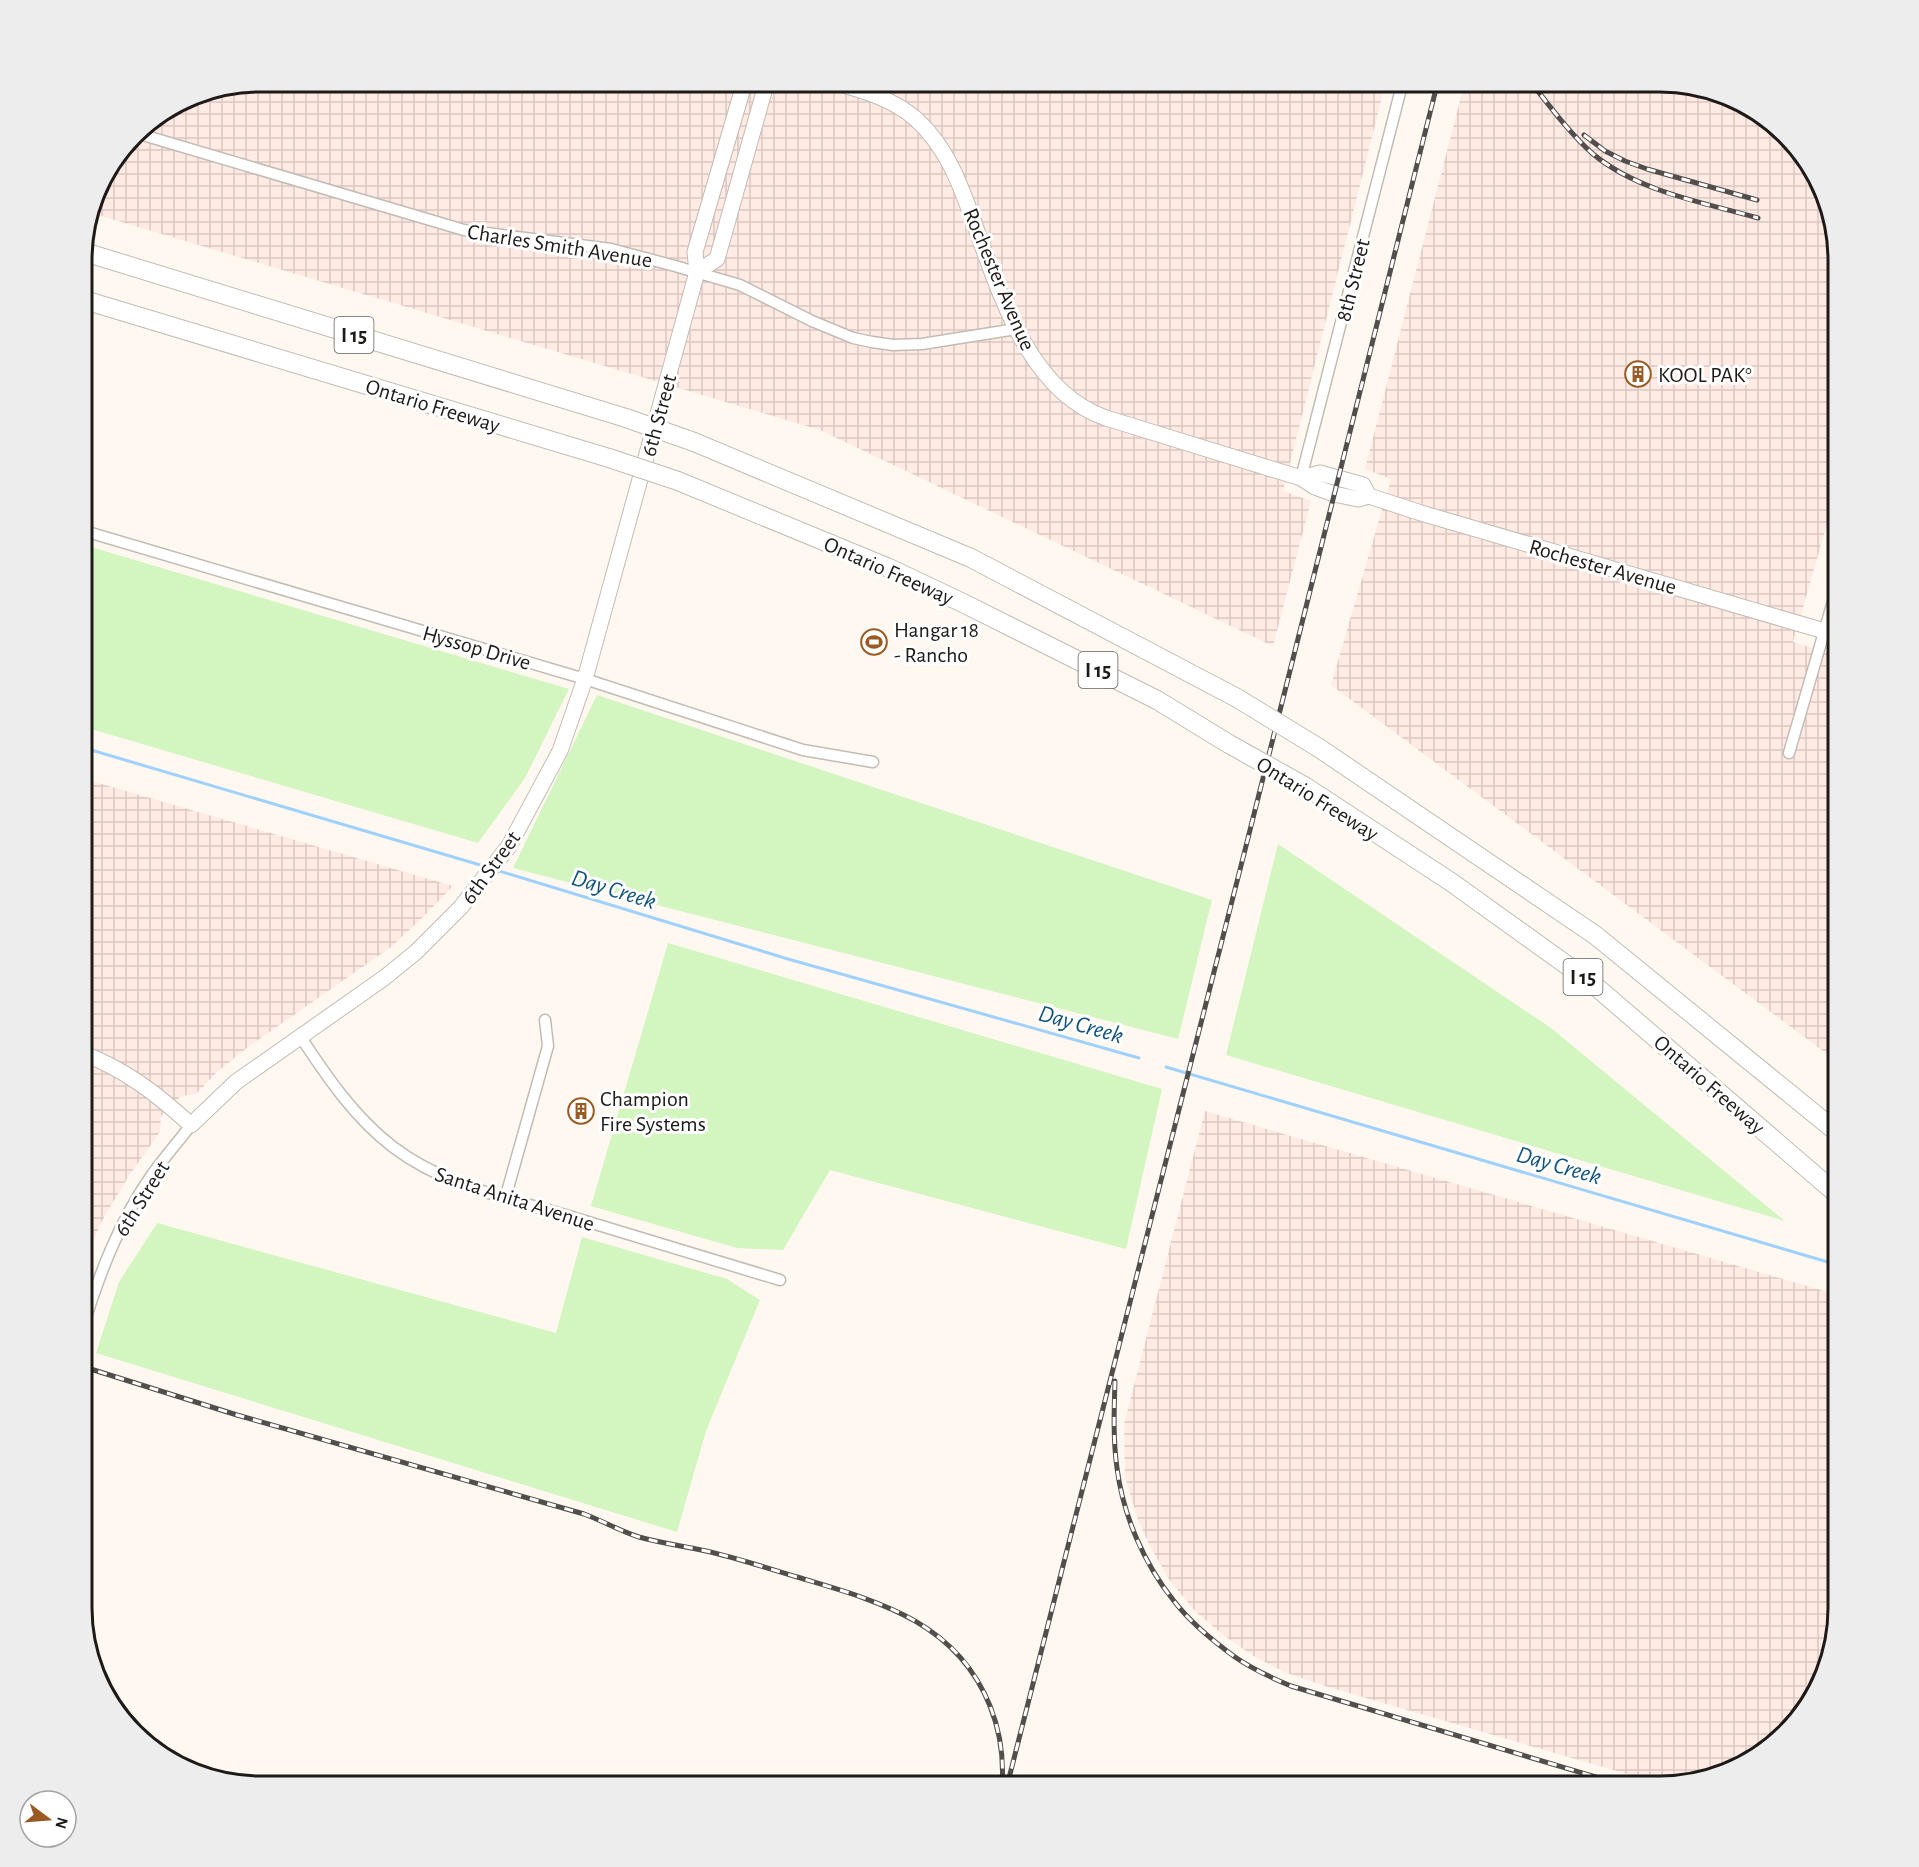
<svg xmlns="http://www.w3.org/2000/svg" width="1919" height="1867" font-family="'Alegreya Sans',sans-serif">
<defs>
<pattern id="industrial-grid" width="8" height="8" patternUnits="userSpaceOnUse" patternTransform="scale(1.5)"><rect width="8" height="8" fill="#ffeae4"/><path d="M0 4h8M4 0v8" fill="none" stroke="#dac8c3"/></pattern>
</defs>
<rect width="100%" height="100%" fill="#fef8f1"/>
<path fill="url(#industrial-grid)" d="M260,81H1386L1283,491L1311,501L1273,646L820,430L91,213L100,180L142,126L192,94Z
M1465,81H1670L1738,99L1793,142L1825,192L1838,260V486L1793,642L1838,656V1062L1331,685L1391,479L1365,469Z
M81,778L453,886L421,919L391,947L248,1047L217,1072L196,1094L181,1096L161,1116L160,1132L130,1174L103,1219L81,1267Z
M1205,1111L1838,1295V1607L1824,1676L1798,1713L1789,1711L1782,1735L1777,1741L1727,1773L1665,1785L1325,1686L1284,1672L1252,1655L1222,1634L1196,1612L1170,1581L1151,1548L1138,1520L1125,1476L1124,1424Z"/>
<path fill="#d3f5bf" d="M81,544L569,689L525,778L478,843L81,726Z
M597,695L1212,900L1178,1039L513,868Z
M1278,844L1551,1028L1785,1221L1226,1055Z
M668,943L1162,1089L1126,1249L830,1170L783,1250L737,1248L591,1206Z
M157,1223L556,1333L582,1237L727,1279L760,1300L706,1431L677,1532L96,1353L119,1282Z"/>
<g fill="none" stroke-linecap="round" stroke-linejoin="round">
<path stroke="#a0d1fa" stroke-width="3" d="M81,747L487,867
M496,870L788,959L1139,1058
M1166,1067L1838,1265"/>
<g stroke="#c3bcb4" stroke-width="13">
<path id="street" d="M136,133L464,230L611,249L675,266L740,285L812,321L853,338L872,342L893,345L922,344L1016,329
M1301,478L1403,81
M81,530L585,679L803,750L873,762
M1789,753L1838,584
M300,1036C327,1077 354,1117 393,1147C443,1185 503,1197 562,1214C635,1236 708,1258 780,1280
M505,1199L548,1046L545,1020
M81,1333C98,1278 118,1223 151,1176C163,1159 178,1142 191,1125"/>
</g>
<g stroke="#c3bcb4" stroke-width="17">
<path id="secondary" d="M829,81C859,89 892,98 916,119C950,150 963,192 978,234C1002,300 1032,393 1106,418L1301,478L1315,487L1334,494L1358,499L1369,496L1421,513L1838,635
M697,272L717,259L767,81
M1301,478L1320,473L1363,485L1369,496
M81,1053C124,1068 158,1095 191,1125L236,1082L384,978L416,952L461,907L509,846L560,751L585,679L697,272L695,252L745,81"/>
</g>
<g stroke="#c3bcb4" stroke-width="20">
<path id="highway" d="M81,251L626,418
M81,299L609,458
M694,442L971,558L1237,698
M678,481L889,568L963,603L1157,700L1229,744
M1319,748L1595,935L1838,1133
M1306,787L1451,882L1593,984L1838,1195"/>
</g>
<use href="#street" stroke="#fff" stroke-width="10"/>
<use href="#secondary" stroke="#fff" stroke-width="15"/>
<use href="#highway" stroke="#fff" stroke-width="18"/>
<g stroke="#524e4b" stroke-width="5">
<path id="rail" d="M1530,81C1548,104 1571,135 1593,154C1639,192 1702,202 1758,218
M1584,135L1605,151L1625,161L1647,169L1757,200
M81,1366L237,1415L584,1514C603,1521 620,1531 639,1537C661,1543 683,1546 706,1551C737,1558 767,1568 797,1577C877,1601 956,1621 990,1706C1000,1731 1004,1759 1002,1786
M1115,1381C1114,1410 1113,1440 1117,1468C1123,1515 1144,1564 1174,1601C1190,1622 1213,1641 1235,1657C1252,1669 1272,1678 1291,1686L1626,1786
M1007,1786L1245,850L1438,81"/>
</g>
<use href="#rail" stroke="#fff" stroke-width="3" stroke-dasharray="9" stroke-linecap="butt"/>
<g stroke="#c3bcb4" stroke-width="20" stroke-linecap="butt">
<path id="highway-bridge" d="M626,418L694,442
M609,458L678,481
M1237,698L1319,748
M1229,744L1306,787"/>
</g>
<use href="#highway-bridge" stroke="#fff" stroke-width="18"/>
</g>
<defs>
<g id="building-ring" transform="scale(1.35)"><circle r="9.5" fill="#fff" stroke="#9a5a23" stroke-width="1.5"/><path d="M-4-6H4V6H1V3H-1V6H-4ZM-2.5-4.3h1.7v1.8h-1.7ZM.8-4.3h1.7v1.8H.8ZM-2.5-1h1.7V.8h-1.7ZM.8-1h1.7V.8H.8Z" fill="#9a5a23"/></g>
<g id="stadium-ring" transform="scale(1.35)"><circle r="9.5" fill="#fff" stroke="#9a5a23" stroke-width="1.5"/><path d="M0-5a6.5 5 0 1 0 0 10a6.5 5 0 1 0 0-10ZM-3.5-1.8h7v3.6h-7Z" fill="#9a5a23"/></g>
</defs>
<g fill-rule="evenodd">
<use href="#building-ring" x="1638" y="374"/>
<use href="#stadium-ring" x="874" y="642"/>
<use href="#building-ring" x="581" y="1111"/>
</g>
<g text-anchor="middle" stroke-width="6" stroke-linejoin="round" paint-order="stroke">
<g fill="#fff" stroke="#615f5d" stroke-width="1.5">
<rect x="334.5" y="317" width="39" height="36" rx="4.5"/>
<rect x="1078.5" y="652" width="39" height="36" rx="4.5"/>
<rect x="1563.5" y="959" width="39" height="36" rx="4.5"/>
</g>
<g font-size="21" font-weight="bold" fill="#1d1a18">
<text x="354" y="342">I 15</text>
<text x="1098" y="677">I 15</text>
<text x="1583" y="984">I 15</text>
</g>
<g font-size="22" fill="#1d1a18" stroke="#fff">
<text transform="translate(560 245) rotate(9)" y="8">Charles Smith Avenue</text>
<text transform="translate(1000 279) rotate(67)" y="8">Rochester Avenue</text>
<text transform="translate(1352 280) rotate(-76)" y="8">8th Street</text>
<text transform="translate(433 405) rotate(17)" y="8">Ontario Freeway</text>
<text transform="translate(658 415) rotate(-75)" y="8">6th Street</text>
<text transform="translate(1603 566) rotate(16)" y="8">Rochester Avenue</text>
<text transform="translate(889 570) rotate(24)" y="8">Ontario Freeway</text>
<text transform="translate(477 647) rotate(16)" y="8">Hyssop Drive</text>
<text transform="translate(1318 798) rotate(32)" y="8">Ontario Freeway</text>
<text transform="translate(490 867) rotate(-54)" y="8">6th Street</text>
<text transform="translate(1710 1084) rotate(41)" y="8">Ontario Freeway</text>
<text transform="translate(141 1198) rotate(-58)" y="8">6th Street</text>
<text transform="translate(515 1198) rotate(18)" y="8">Santa Anita Avenue</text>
</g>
<g font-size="22" fill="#1d1a18" stroke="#fff" text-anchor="start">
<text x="1658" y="382">KOOL PAK°</text>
<text x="894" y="637">Hangar 18<tspan x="894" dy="25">- Rancho</tspan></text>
<text x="600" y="1106">Champion<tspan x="600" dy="25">Fire Systems</tspan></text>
</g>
<g font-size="24" font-style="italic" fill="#13547f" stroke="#fff">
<text transform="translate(614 889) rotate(17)" y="8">Day Creek</text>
<text transform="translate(1081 1024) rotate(16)" y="8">Day Creek</text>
<text transform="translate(1559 1165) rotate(16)" y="8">Day Creek</text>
</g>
</g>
<path d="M0 0H1919V1867H0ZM260 92H1660A168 168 0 0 1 1828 260V1608A168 168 0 0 1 1660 1776H260A168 168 0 0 1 92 1608V260A168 168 0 0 1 260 92Z" fill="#ededed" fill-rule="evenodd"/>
<path fill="none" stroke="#1d1a18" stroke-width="3" d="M260 92H1660A168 168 0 0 1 1828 260V1608A168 168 0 0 1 1660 1776H260A168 168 0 0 1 92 1608V260A168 168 0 0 1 260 92Z"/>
<g transform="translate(48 1819) rotate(106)"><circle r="28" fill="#ffffff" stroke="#a5a3a3" stroke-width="1.5"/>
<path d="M0-4.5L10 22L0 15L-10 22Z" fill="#9a5a23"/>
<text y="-9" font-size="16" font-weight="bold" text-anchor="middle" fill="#1d1a18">N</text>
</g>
</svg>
